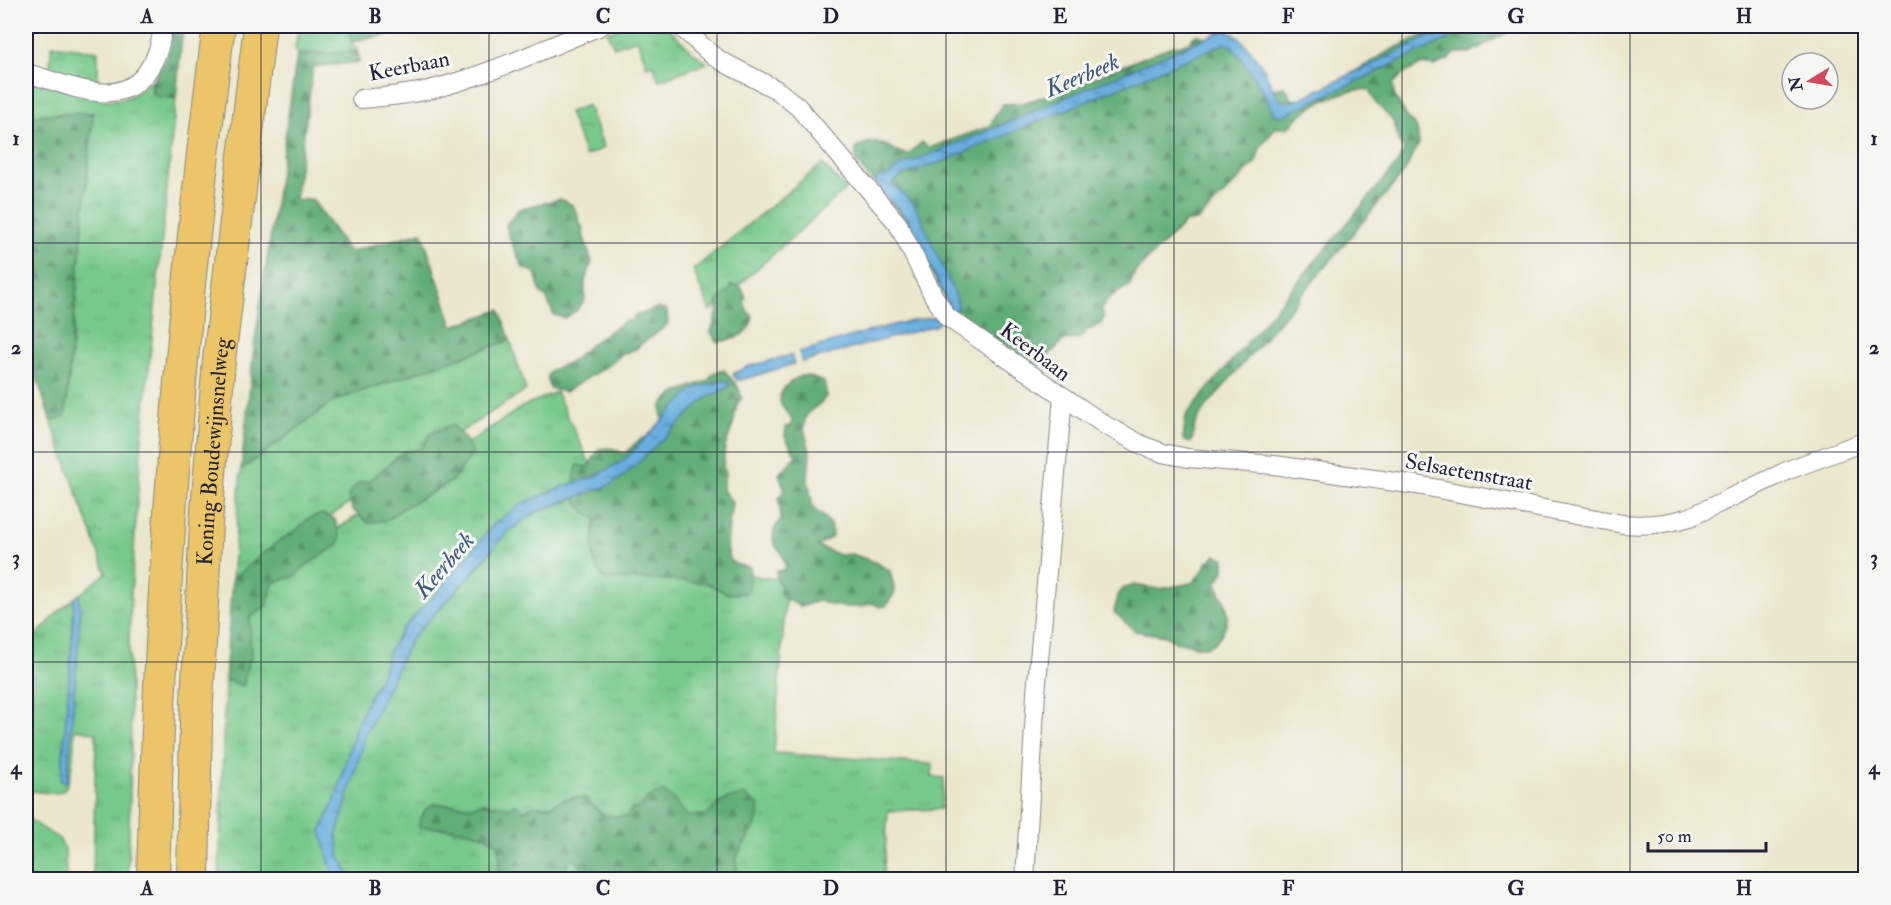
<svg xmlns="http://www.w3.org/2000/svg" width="1891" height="905" font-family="'IM FELL Double Pica',serif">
<defs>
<pattern id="grass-tufts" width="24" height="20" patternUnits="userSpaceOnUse" patternTransform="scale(1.5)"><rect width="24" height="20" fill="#77c98b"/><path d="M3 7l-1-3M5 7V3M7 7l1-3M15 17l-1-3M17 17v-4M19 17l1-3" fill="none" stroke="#67ac79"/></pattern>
<pattern id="forest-firs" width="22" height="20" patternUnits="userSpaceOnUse" patternTransform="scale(1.5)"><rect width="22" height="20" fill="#61ad77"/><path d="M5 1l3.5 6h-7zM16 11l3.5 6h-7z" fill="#508c63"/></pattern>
<pattern id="water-ripples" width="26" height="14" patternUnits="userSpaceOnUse" patternTransform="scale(1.5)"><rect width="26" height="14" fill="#68aedf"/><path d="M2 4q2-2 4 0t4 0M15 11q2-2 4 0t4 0" fill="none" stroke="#558db6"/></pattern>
</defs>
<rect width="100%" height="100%" fill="#f6f6f2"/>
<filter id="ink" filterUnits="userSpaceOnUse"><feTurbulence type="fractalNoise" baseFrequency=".0167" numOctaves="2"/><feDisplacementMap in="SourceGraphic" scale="12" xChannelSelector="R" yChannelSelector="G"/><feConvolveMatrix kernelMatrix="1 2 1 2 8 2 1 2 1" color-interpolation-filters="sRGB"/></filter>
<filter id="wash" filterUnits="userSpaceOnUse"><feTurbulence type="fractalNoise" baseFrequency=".008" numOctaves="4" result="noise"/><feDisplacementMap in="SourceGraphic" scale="24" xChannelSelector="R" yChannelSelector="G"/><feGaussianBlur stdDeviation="1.35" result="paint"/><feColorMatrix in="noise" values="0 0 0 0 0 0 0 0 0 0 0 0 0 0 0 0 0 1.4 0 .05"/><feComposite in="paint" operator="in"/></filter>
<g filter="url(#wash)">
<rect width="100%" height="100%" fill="#ebe7cd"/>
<path fill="url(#grass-tufts)" stroke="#4c7663" stroke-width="1.5" d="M299,26H348L351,42L358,51L297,55L295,47Z
M623,26H667L690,50L707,63L659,80L653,64L647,66L637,39L614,47L607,32Z
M52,45L98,51V85L49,70Z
M26,79L107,100C129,100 136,94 152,80V93L160,97L176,98L141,447L131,593L129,643L131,746L128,879H93L96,733L75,729C74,742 73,787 61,792C53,795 37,791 28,791L33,675H26V647L59,611L106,573L51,421L65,417L93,113L26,115Z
M588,105L604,148L585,156L569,112Z
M822,164L846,189L710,311L693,270Z
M510,340L526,390L232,579L241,470L334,401Z
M556,392L596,476L562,487L522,504L403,628L390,649L382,674L367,701L355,730L335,800L327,817L342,816L367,731L411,639L472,574L507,532L536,512L605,487L712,570L787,580L774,753L933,764L932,777L944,778L941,809L888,811L883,879L219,880L225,680L243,685L247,601L272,572L522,407Z
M26,817L59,839L65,849L66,879H26Z"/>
<path fill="url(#forest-firs)" stroke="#426859" stroke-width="1.5" d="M171,26H183L176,98L159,97L152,92C152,73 166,64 171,45C172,39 171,32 171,26Z
M348,26H391L392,34L351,42Z
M1443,26H1519L1470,53H1455L1448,60L1434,66L1422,64L1402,75L1393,84L1394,95L1407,117L1417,128L1419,143L1405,171L1295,303L1205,408L1195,424L1193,438L1190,443L1183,440L1186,415L1396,165L1404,151L1399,142L1393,121L1375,102L1369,90C1351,87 1316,102 1302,114C1288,124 1299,128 1275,128L1260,148L1256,162L1197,221H1187L1135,272L1130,285C1117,294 1110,293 1102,309L1104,317L1101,324L1086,331L1080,338L1063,341L1037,367L959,319L951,310L904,219L856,162V148C878,134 887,149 908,155L922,142L929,148L990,126L996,114L1003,104L1023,103L1063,90L1172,46L1181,45L1191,41L1193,37L1198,34L1208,39L1229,42L1271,89L1284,87L1288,91L1290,98L1299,101L1322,91L1389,51Z
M358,51L359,62L313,67L295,200L312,199L349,252L422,232L453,326L500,310L510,340L334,401L241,470L254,348L297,55Z
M93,113L65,417L51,421L26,345V115Z
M560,199L573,205L583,229L584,238L592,262L585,281V300L577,310L565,318L554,315L546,297L541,294L535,272L523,268L510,239L506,225L519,209Z
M731,285L741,287L746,298L744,301L747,311L753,316C752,319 752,323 750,326C744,338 729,340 717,342L711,332L717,314L718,300L730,290Z
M657,308L667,310L668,324L653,336L642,343L636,349L622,354L612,363L565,392L550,388L548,384V375L551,370L572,361L591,344L626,320L631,321L635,316Z
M724,370L738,387L742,398L737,404L733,425L725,447L723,467L725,474L723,481V490L732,502C731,515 723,552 731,561C736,566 744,566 750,567L749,588L744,593L728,594L706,583L670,580L620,579L605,580C590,564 591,540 596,520C591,514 581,511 578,504C574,496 573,473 578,465L588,467L599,449C603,449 610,447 614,449C619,451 619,453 625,453L640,439L649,437L665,422C648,397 692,386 708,381L713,373Z
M801,376H808L824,382L827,395L821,403L809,412L805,419L804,429L810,451L808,481L813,508C825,518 832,520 832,537L817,546L839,555L852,554L875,562L890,571L895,592L886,606L880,607L872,603L861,607H842L817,601L801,607L782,597L780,591L781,585L778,583L776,572L786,568L781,552L776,547L773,539L774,530L781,519L779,498L785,490L779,474L796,456L785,436L786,427L791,426L792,418C788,414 781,408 780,402C778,390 791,380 801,376Z
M452,425L465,439L473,454L451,482L403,508L387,520L368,523L352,509L348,496L357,484L370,480L403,452L420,449L431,433Z
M322,514L335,519L340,538L338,545L305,566L295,576L273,583L267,606L250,617L251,658L248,663L243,686L225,680L232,579L277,542L297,530L309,518Z
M1216,555L1224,559V571L1217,582C1218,592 1225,600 1227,609C1230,622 1219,645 1205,647C1194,648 1189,641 1177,643L1166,636L1135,631L1114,612L1118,595L1124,588L1134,585L1159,589L1192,583L1202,572L1207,562Z
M663,791L673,799L687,816L707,815L718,804L727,799L744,795L758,805C764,837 723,848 741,879H584L579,863L574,859L568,862L564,879H505L498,871L500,860L498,844C477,827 445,829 419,827V822L426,809L434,804L471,806L483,802L491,805H501L508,808L516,804L524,811L533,806H549L563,800L575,797L586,798C599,814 606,818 627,816L632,809L641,807L647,798Z"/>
<path fill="url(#water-ripples)" stroke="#45688d" stroke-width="1.5" d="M1452,26H1476L1282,116L1274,114C1263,88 1249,67 1231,45L1225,43L944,161L903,175L892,184L912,202L918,211L956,297L958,308L954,311L951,310L908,219L873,182L881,176L885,178L900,166L952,146L1224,30C1238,31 1259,60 1266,73C1270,80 1274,97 1283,101C1287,103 1292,101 1297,100Z
M938,317L939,323L934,326L802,362L799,352C845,339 891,322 938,317Z
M791,355L794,364L741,380H737L733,374L746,367Z
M722,381H728L730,386L705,399L624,476L610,485L536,512L507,532L472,574L411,639L367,731L337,834L340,856L351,879H336L331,869L321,831L335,800L355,730L367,701L382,674L390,649L403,628L433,597L495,523L522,504L562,487L596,476L624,460L684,398L696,388Z
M79,595L80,608L78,648L67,782L61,781L71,656L74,600L76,596Z"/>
</g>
<g filter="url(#ink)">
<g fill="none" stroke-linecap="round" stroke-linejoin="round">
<g stroke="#868484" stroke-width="20">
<path id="minor" d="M680,26L712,55L723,62L777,90L798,107L898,224L933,295L947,317L1105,425L1144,446L1163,453L1188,458L1274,465L1417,485L1623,524C1646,526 1668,524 1690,517L1791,469L1866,441
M26,73C63,82 117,112 146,73C157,58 162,43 162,26
M361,99C385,97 409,95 433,89C491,74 546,48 601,26
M1025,880L1036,693L1063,397"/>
</g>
<g stroke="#868484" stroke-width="34">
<g id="motorway">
<path d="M153,880C160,594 181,309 219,26"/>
<path id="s1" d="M193,880L196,721L206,523L219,360L260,26"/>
</g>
</g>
<use href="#minor" stroke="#fff" stroke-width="18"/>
<use href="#motorway" stroke="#edc569" stroke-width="32"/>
</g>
</g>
<path fill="none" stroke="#22223b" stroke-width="1.5" stroke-opacity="0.55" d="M261,26V880M489,26V880M717,26V880M946,26V880M1174,26V880M1402,26V880M1630,26V880M26,243H1866M26,452H1866M26,662H1866"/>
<g text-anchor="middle" stroke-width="6" stroke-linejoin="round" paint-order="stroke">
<g font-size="22" fill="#22223b" stroke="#f6f6f2">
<text transform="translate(409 65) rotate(-11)" y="8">Keerbaan</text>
<text transform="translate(1036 351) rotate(37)" y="8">Keerbaan</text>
<text dy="8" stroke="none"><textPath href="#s1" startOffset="429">Koning Boudewijnsnelweg</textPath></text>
<text transform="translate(1469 471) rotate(10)" y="8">Selsaetenstraat</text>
</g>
<g font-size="24" font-style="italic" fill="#3e5a7d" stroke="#f6f6f2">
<text transform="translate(1082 75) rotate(-23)" y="8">Keerbeek</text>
<text transform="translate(444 565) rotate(-49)" y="8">Keerbeek</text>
</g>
</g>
<rect width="1891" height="905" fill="none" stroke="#f6f6f2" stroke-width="66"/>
<g transform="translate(1810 81) rotate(259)"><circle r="28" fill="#f6f6f2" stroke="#a1a1a9" stroke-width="1.5"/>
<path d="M0-4.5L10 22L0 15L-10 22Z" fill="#d1495b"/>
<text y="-9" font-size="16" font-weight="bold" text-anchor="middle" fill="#22223b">N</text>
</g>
<path d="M1648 842v9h118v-9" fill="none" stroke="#22223b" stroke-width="3"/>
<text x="1657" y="842" font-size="18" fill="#22223b" stroke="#f6f6f2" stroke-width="4.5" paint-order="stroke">50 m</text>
<rect x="33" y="33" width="1825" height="839" fill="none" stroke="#22223b" stroke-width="2"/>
<g font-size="20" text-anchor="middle" font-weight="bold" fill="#22223b">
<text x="147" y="23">A</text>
<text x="375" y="23">B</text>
<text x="603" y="23">C</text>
<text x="831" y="23">D</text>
<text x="1060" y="23">E</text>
<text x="1288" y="23">F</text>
<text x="1516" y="23">G</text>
<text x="1744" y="23">H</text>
<text x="16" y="145">1</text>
<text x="1874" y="145">1</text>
<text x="16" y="354">2</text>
<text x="1874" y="354">2</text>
<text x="16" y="564">3</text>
<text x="1874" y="564">3</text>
<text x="16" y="774">4</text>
<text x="1874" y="774">4</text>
<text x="147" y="895">A</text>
<text x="375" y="895">B</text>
<text x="603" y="895">C</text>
<text x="831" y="895">D</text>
<text x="1060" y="895">E</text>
<text x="1288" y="895">F</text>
<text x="1516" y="895">G</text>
<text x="1744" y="895">H</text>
</g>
</svg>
